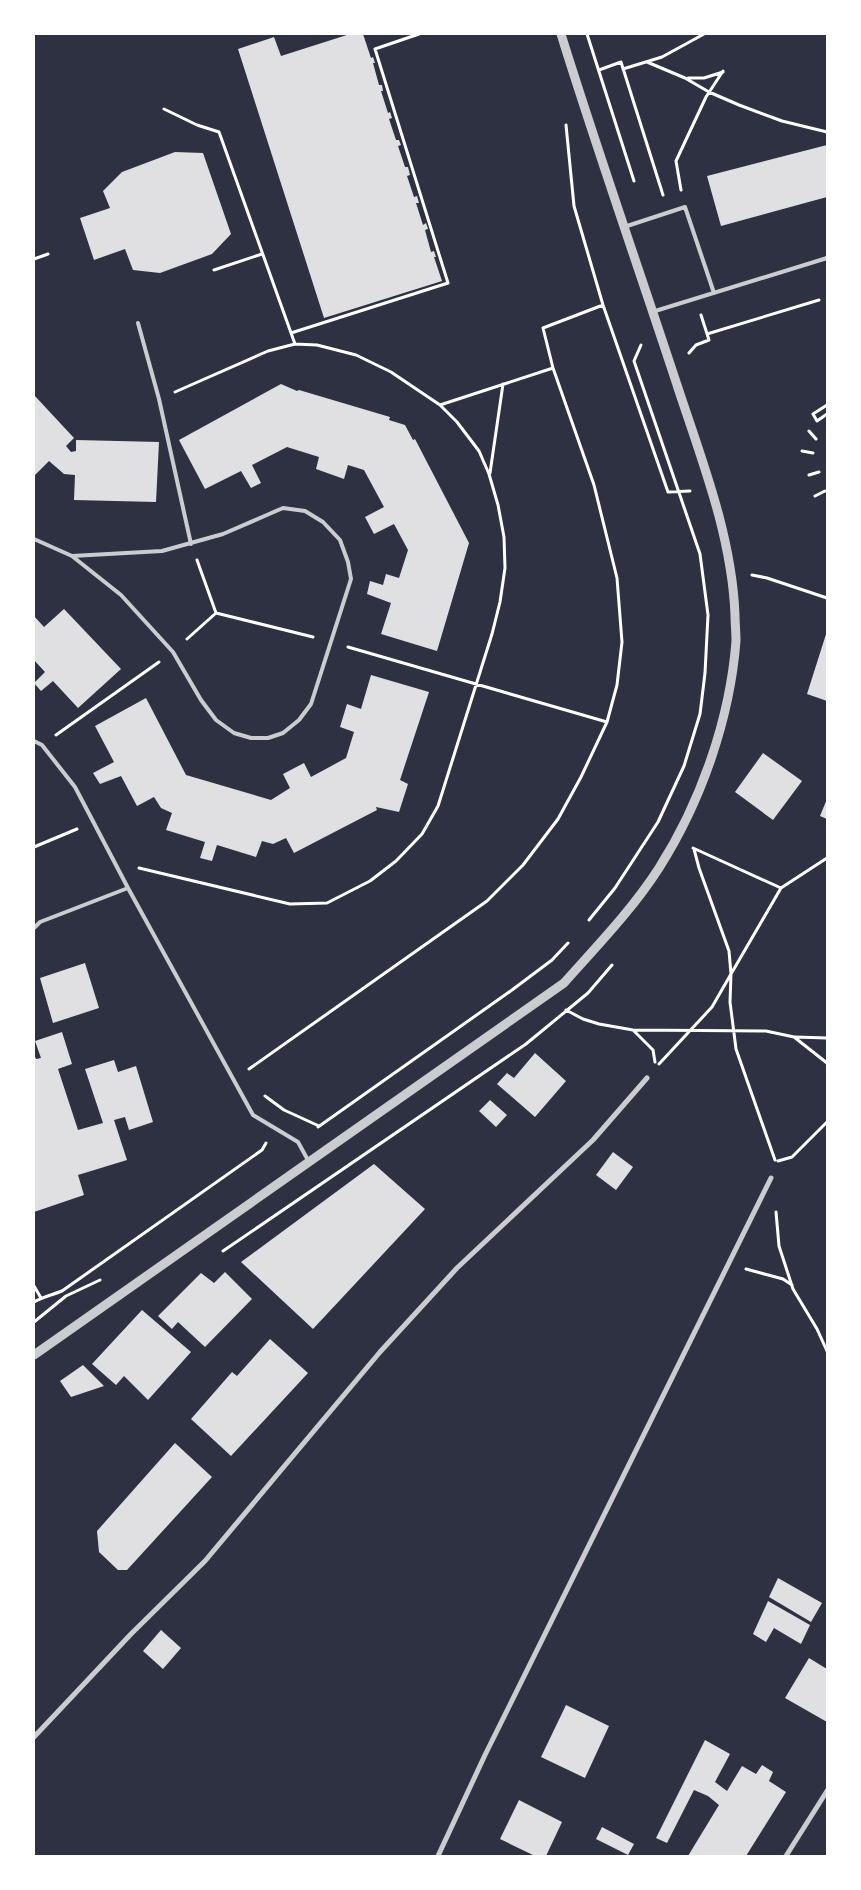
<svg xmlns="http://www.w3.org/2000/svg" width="861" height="1890" font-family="'Fira Sans Condensed',sans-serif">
<rect width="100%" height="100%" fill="#2d3142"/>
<path fill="#e0e0e3" d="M350,34H363L371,58L373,57L375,63H373L379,85H382L383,91H381L388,113L390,112L392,118L389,119L396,140H399L401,145L398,146L405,167H408L410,175L407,176L414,197L417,196L419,203H416L423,225L426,223L428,229L425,230L431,252L434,251L436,257H434L442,281L324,318L238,49L274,37L281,56Z
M827,145V197L721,226L707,176Z
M175,152L203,153L231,234L212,254L160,273L133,270L125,249L94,260L80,218L110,208L103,191L122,172Z
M281,384L297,391L299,390L390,417L389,420L405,425L413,440L415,439L469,543L437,651L381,634L391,603L367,594L370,581L383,585L386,574L399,578L408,550L394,524L374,534L365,517L384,507L364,470L348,465L344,479L316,469L319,457L287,447L252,465L261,483L251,488L241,471L205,489L179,440Z
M34,395L74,438L66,446L71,452L76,451V440L159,442L156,502L74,500L75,475L64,474L49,461L34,476Z
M64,609L121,669L78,708L53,681L41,691L34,683L45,672L34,660V616L44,627Z
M827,631V701L807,694Z
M371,675L429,692L400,780L408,784L399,812L376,807L377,810L294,853L286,838L273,844L262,841L256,857L217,845L212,861L200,858L205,842L166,830L172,813L161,808L154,797L137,806L121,776L100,784L93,773L114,762L95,726L146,698L186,775L271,800L290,788L283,774L304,763L311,777L346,758L354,732L340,727L347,704L361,709Z
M763,753L802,781L773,820L735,792Z
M827,799V819L820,816Z
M85,963L99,1008L53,1023L40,978Z
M62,1032L72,1064L58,1069L78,1130L103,1123L85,1069L114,1060L118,1072L136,1066L153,1122L129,1130L125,1117L114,1120L127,1160L78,1175L84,1195L34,1212V1054L36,1059L41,1058L35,1041Z
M535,1053L566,1081L535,1117L497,1084L507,1073L514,1078Z
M490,1100L507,1115L496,1127L479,1111Z
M613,1152L633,1167L616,1190L596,1175Z
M374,1164L425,1209L313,1329L241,1262Z
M225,1272L252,1299L205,1347L178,1322L172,1329L158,1316L201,1273L214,1283Z
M142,1310L191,1352L148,1400L124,1376L116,1385L92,1364Z
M270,1339L308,1373L231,1456L191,1419L232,1372L237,1376Z
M83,1365L104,1386L71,1397L60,1381Z
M175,1443L212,1477L127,1570H118L99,1552L97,1531Z
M778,1578L822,1603L811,1622L769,1597Z
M768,1601L810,1625L801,1644L774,1628L766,1642L753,1634Z
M161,1630L181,1648L163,1669L143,1651Z
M809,1658L827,1669V1722L785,1698Z
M566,1705L609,1726L585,1778L541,1757Z
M705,1740L730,1754L715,1782L727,1791L742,1766L756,1774L762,1765L773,1772L769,1781L786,1792L746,1856H688L719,1805L708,1796L694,1790L667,1843L656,1838Z
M519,1800L562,1822L546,1856H535L500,1839Z
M602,1827L634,1844L628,1855L596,1839Z"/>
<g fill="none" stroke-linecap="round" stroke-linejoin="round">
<path stroke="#fff" stroke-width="3" d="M587,34L634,181
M647,62L685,78L709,92L739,105L782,121L827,132
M623,69L662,57L704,34
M599,70L621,62L663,195
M688,78H704L723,72
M164,109L197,125L219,132L295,344
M566,125L574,206L603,305L668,492L690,491
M681,190L676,161L706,97L723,71
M34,259L48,254
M214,270L262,254
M291,333L448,283L375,49L419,34
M707,334L819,300
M689,353L696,345L709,340L701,315
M440,405L553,368
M827,405L813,414L817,421L827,414
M809,431L816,439
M802,451L813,453
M490,473L503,384
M809,475L819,472
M815,496L825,491
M197,560L216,613
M752,575L767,578L827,598
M216,613L313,637
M187,639L216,613
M348,647L607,722
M56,735L159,662
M34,847L77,829
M693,848L781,888
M694,849L699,868L729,951L731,974L781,888L827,858
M139,868L290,904L327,903L370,881L396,861L422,834L438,806L492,634L500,602L505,568L504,537L498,505L489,474L479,451L457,422L440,405L391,372L356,355L317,345L295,344L268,351L175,392
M589,920L615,888L658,822L684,766L700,714L705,673L708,615L700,554L634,361L641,345
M566,1010L583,1019L599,1024L633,1030L766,1031L794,1037L827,1063
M634,1031L653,1050L655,1062
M795,1037L827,1038
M659,1064L712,1007L731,974L730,1002L736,1049L775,1160
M249,1069L487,901L523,865L558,819L581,777L607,722L617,685L622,642L617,578L594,485L553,368L543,328L603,305
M265,1096L284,1110L319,1126
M318,1127L512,990L552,960L568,943
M778,1161L792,1157L827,1122
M776,1212L779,1246L793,1289L817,1329L827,1351
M223,1251L526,1044L588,993L612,965
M746,1269L783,1279L792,1285
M34,1286L41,1298
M34,1302C42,1297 52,1295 62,1291L262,1150L266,1143
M34,1322L66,1296L100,1280"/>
<path stroke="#caccd0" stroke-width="4" d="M624,227L685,207L714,293
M652,312L827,258
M138,323L159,399L191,544
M34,539L72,556L121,595L173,652L201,700L216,720L234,733L251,738H268L283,733L299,720L311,704L351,579L348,562L340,540L323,522L305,511L283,508L223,534L162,551L72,556
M34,741L42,745L75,787L128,888L253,1115L298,1142L309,1162
M34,928L40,922L128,888"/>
<path stroke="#caccd0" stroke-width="5" d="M34,1737L131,1634L205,1561L380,1352L457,1268L593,1140L647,1078
M438,1856L485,1755L771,1178
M786,1856L827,1791"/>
<path stroke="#caccd0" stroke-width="9" d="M34,1355L564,983C597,946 632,910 659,868C701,802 730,719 736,641C736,632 735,623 735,615C732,538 703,463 679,391C640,272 598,153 561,34"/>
</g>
<rect width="861" height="1890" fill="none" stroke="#ffffff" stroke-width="70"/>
</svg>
